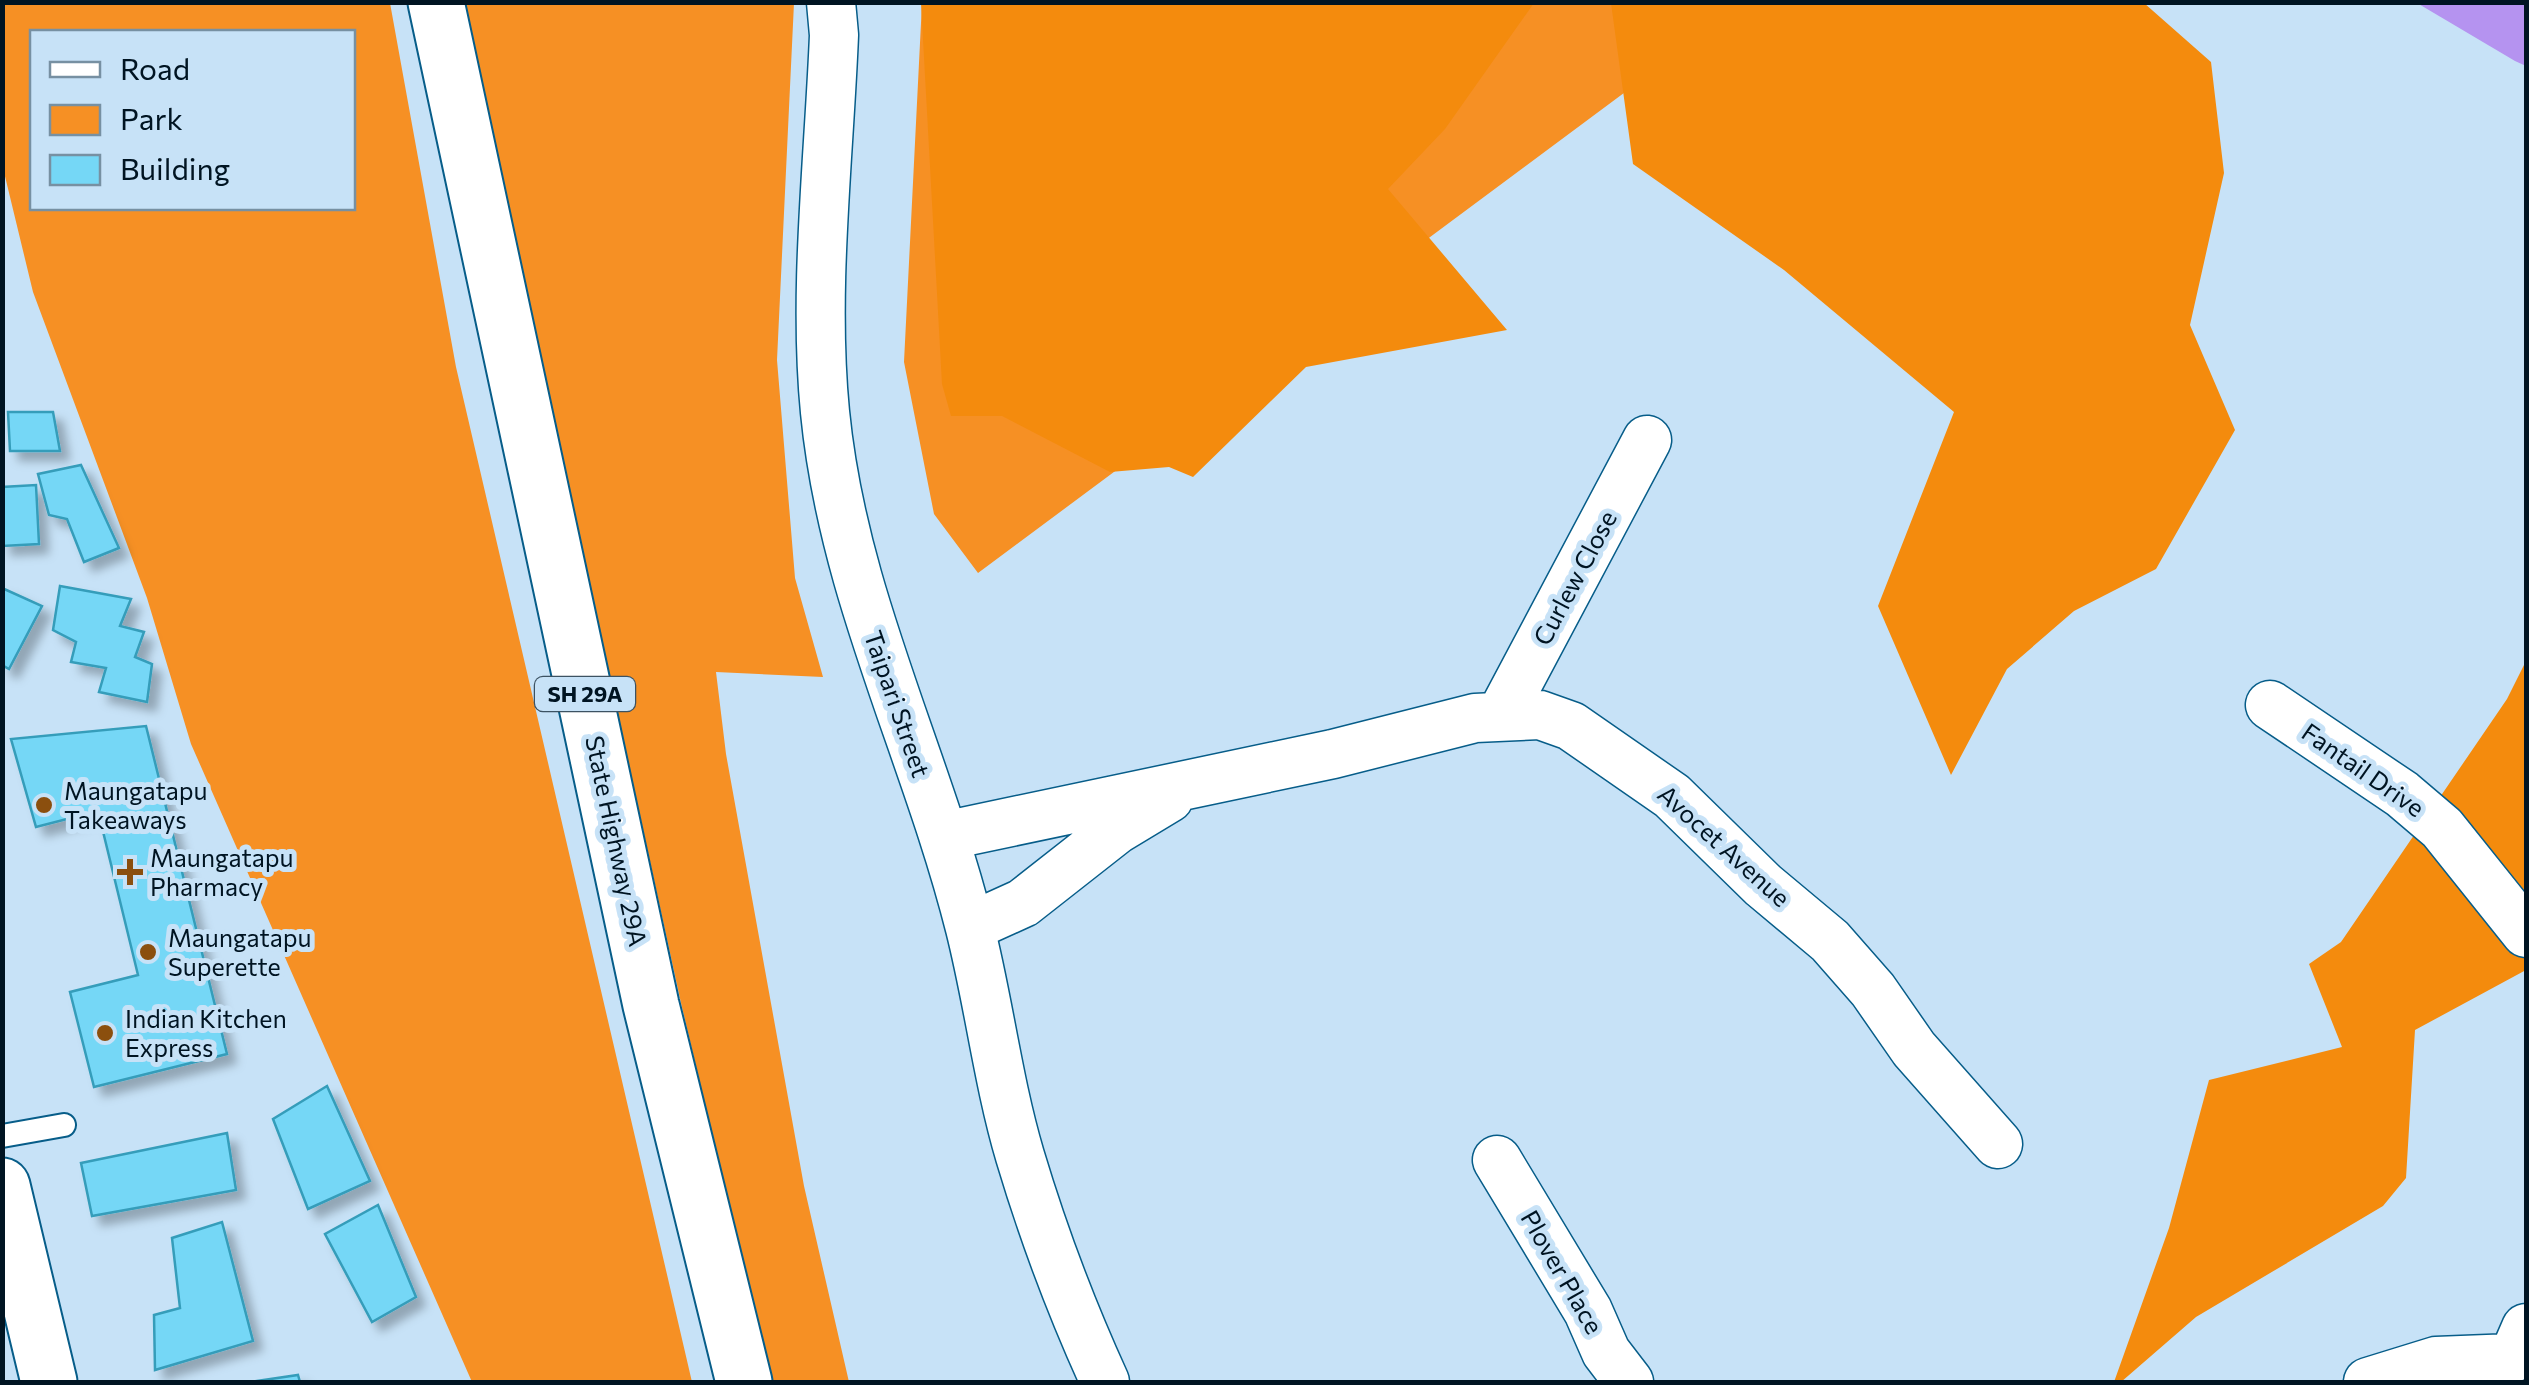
<svg xmlns="http://www.w3.org/2000/svg" width="2529" height="1385" font-family="Commissioner,sans-serif">
<defs>
<filter id="shadow"><feDropShadow dx="9" dy="9" stdDeviation="5" flood-color="#0004"/></filter>
</defs>
<rect width="100%" height="100%" fill="#c7e2f7"/>
<path fill="#f69024" fill-rule="evenodd" d="M2,3H390L456,367L692,1382H472L191,744L147,598L33,292L3,168ZM352,32V208H32V32Z
M462,3H794L777,360L795,578L823,677L716,672L726,754L804,1186L849,1382H771L681,1003Z
M922,3H1745L978,573L934,514L904,362Z"/>
<path fill="#f48b0d" d="M921,3H1534L1445,129L1388,189L1507,330L1306,367L1193,477L1169,467L1110,472L1002,416H951L942,384Z
M1611,3H2144L2211,62L2224,173L2190,325L2235,430L2156,569L2074,611L2007,669L1951,775L1878,606L1954,412L1784,270L1633,164Z
M2526,661V970L2415,1030L2406,1178L2383,1206L2196,1317L2121,1382H2114L2169,1228L2209,1080L2342,1047L2309,964L2341,942L2507,699Z"/>
<path fill="#b593f0" d="M2417,3H2526V66L2515,61Z"/>
<path fill="#75d7f6" stroke="#359dba" stroke-width="2.5" filter="url(#shadow)" d="M8,412H53L60,451H10Z
M81,465L119,548L84,562L67,519L49,515L38,474Z
M36,485L39,544L2,546V487Z
M60,586L131,599L120,626L144,632L135,657L152,664L147,702L99,692L106,668L71,662L76,642L53,630Z
M2,588L42,606L9,669L2,665Z
M146,726L227,1054L94,1087L70,992L138,975L98,811L36,827L11,739Z
M327,1086L370,1181L308,1209L273,1119Z
M227,1133L236,1190L92,1216L81,1163Z
M378,1205L416,1297L372,1322L325,1234Z
M222,1222L253,1341L155,1370L154,1315L180,1308L172,1238Z
M298,1375L300,1382H250Z"/>
<g fill="none" stroke-linecap="round" stroke-linejoin="round">
<g stroke="#075d89" stroke-width="26">
<path id="lane" d="M2,1136L64,1125"/>
</g>
<g stroke="#075d89" stroke-width="51">
<path id="street" d="M831,2L834,35C829,158 813,290 825,412C843,596 926,753 970,928C989,1003 998,1082 1020,1156C1043,1233 1072,1310 1105,1382
M2270,705L2402,794L2442,828L2526,933
M1501,715L1647,440
M944,836L1333,754L1475,718L1540,715L1571,726L1672,796L1763,885L1830,941L1873,990L1914,1049L1998,1144
M970,927L1023,903L1116,830L1169,798
M1497,1160L1588,1311L1606,1352L1629,1382
M2368,1382L2436,1361L2513,1358L2526,1328"/>
</g>
<g stroke="#075d89" stroke-width="59">
<path id="secondary" d="M2,1186L49,1382"/>
</g>
<g stroke="#075d89" stroke-width="59">
<path id="highway" d="M436,2L651,1005L744,1382"/>
</g>
<use href="#lane" stroke="#fff" stroke-width="22"/>
<use href="#street" stroke="#fff" stroke-width="48"/>
<use href="#secondary" stroke="#fff" stroke-width="55"/>
<use href="#highway" stroke="#fff" stroke-width="55"/>
</g>
<g fill="#8b4f0e" stroke="#c7e2f7" stroke-width="4">
<circle cx="44" cy="805" r="10"/>
<path d="M125 857h10v10h10v10h-10v10h-10v-10h-10v-10h10z"/>
<circle cx="148" cy="952" r="10"/>
<circle cx="105" cy="1033" r="10"/>
</g>
<g text-anchor="middle" stroke-width="10" stroke-linejoin="round" paint-order="stroke">
<rect fill="#c7e2f7" stroke="#3c5262" stroke-width="2.5" x="535" y="677" width="100" height="34" rx="8"/>
<g font-size="22" font-weight="bold" fill="#001422">
<text x="585" y="702">SH 29A</text>
</g>
<g font-size="25" fill="#001422" stroke="#c7e2f7">
<text transform="translate(1575 578) rotate(-62)" y="9">Curlew Close</text>
<text transform="translate(897 704) rotate(71)" y="9">Taipari Street</text>
<text transform="translate(2363 770) rotate(35)" y="9">Fantail Drive</text>
<text transform="translate(616 841) rotate(78)" y="9">State Highway 29A</text>
<text transform="translate(1724 846) rotate(42)" y="9">Avocet Avenue</text>
<text transform="translate(1562 1272) rotate(60)" y="9">Plover Place</text>
</g>
<g font-size="25" fill="#001422" stroke="#c7e2f7" text-anchor="start">
<text x="64" y="800">Maungatapu<tspan x="64" dy="29">Takeaways</tspan></text>
<text x="150" y="867">Maungatapu<tspan x="150" dy="29">Pharmacy</tspan></text>
<text x="168" y="947">Maungatapu<tspan x="168" dy="29">Superette</tspan></text>
<text x="125" y="1028">Indian Kitchen<tspan x="125" dy="29">Express</tspan></text>
</g>
</g>
<rect width="2529" height="1385" fill="none" stroke="#001422" stroke-width="10"/>
<rect x="30" y="30" width="325" height="180" fill="#c7e2f7" stroke="#7790a2" stroke-width="2.5"/>
<rect x="50" y="62" width="50" height="15" fill="#ffffff" stroke="#7790a2" stroke-width="2.5"/>
<text x="120" y="80" font-size="30" fill="#001422">Road</text>
<rect x="50" y="105" width="50" height="30" fill="#f69024" stroke="#7790a2" stroke-width="2.5"/>
<text x="120" y="130" font-size="30" fill="#001422">Park</text>
<rect x="50" y="155" width="50" height="30" fill="#75d7f6" stroke="#7790a2" stroke-width="2.5"/>
<text x="120" y="180" font-size="30" fill="#001422">Building</text>
</svg>
